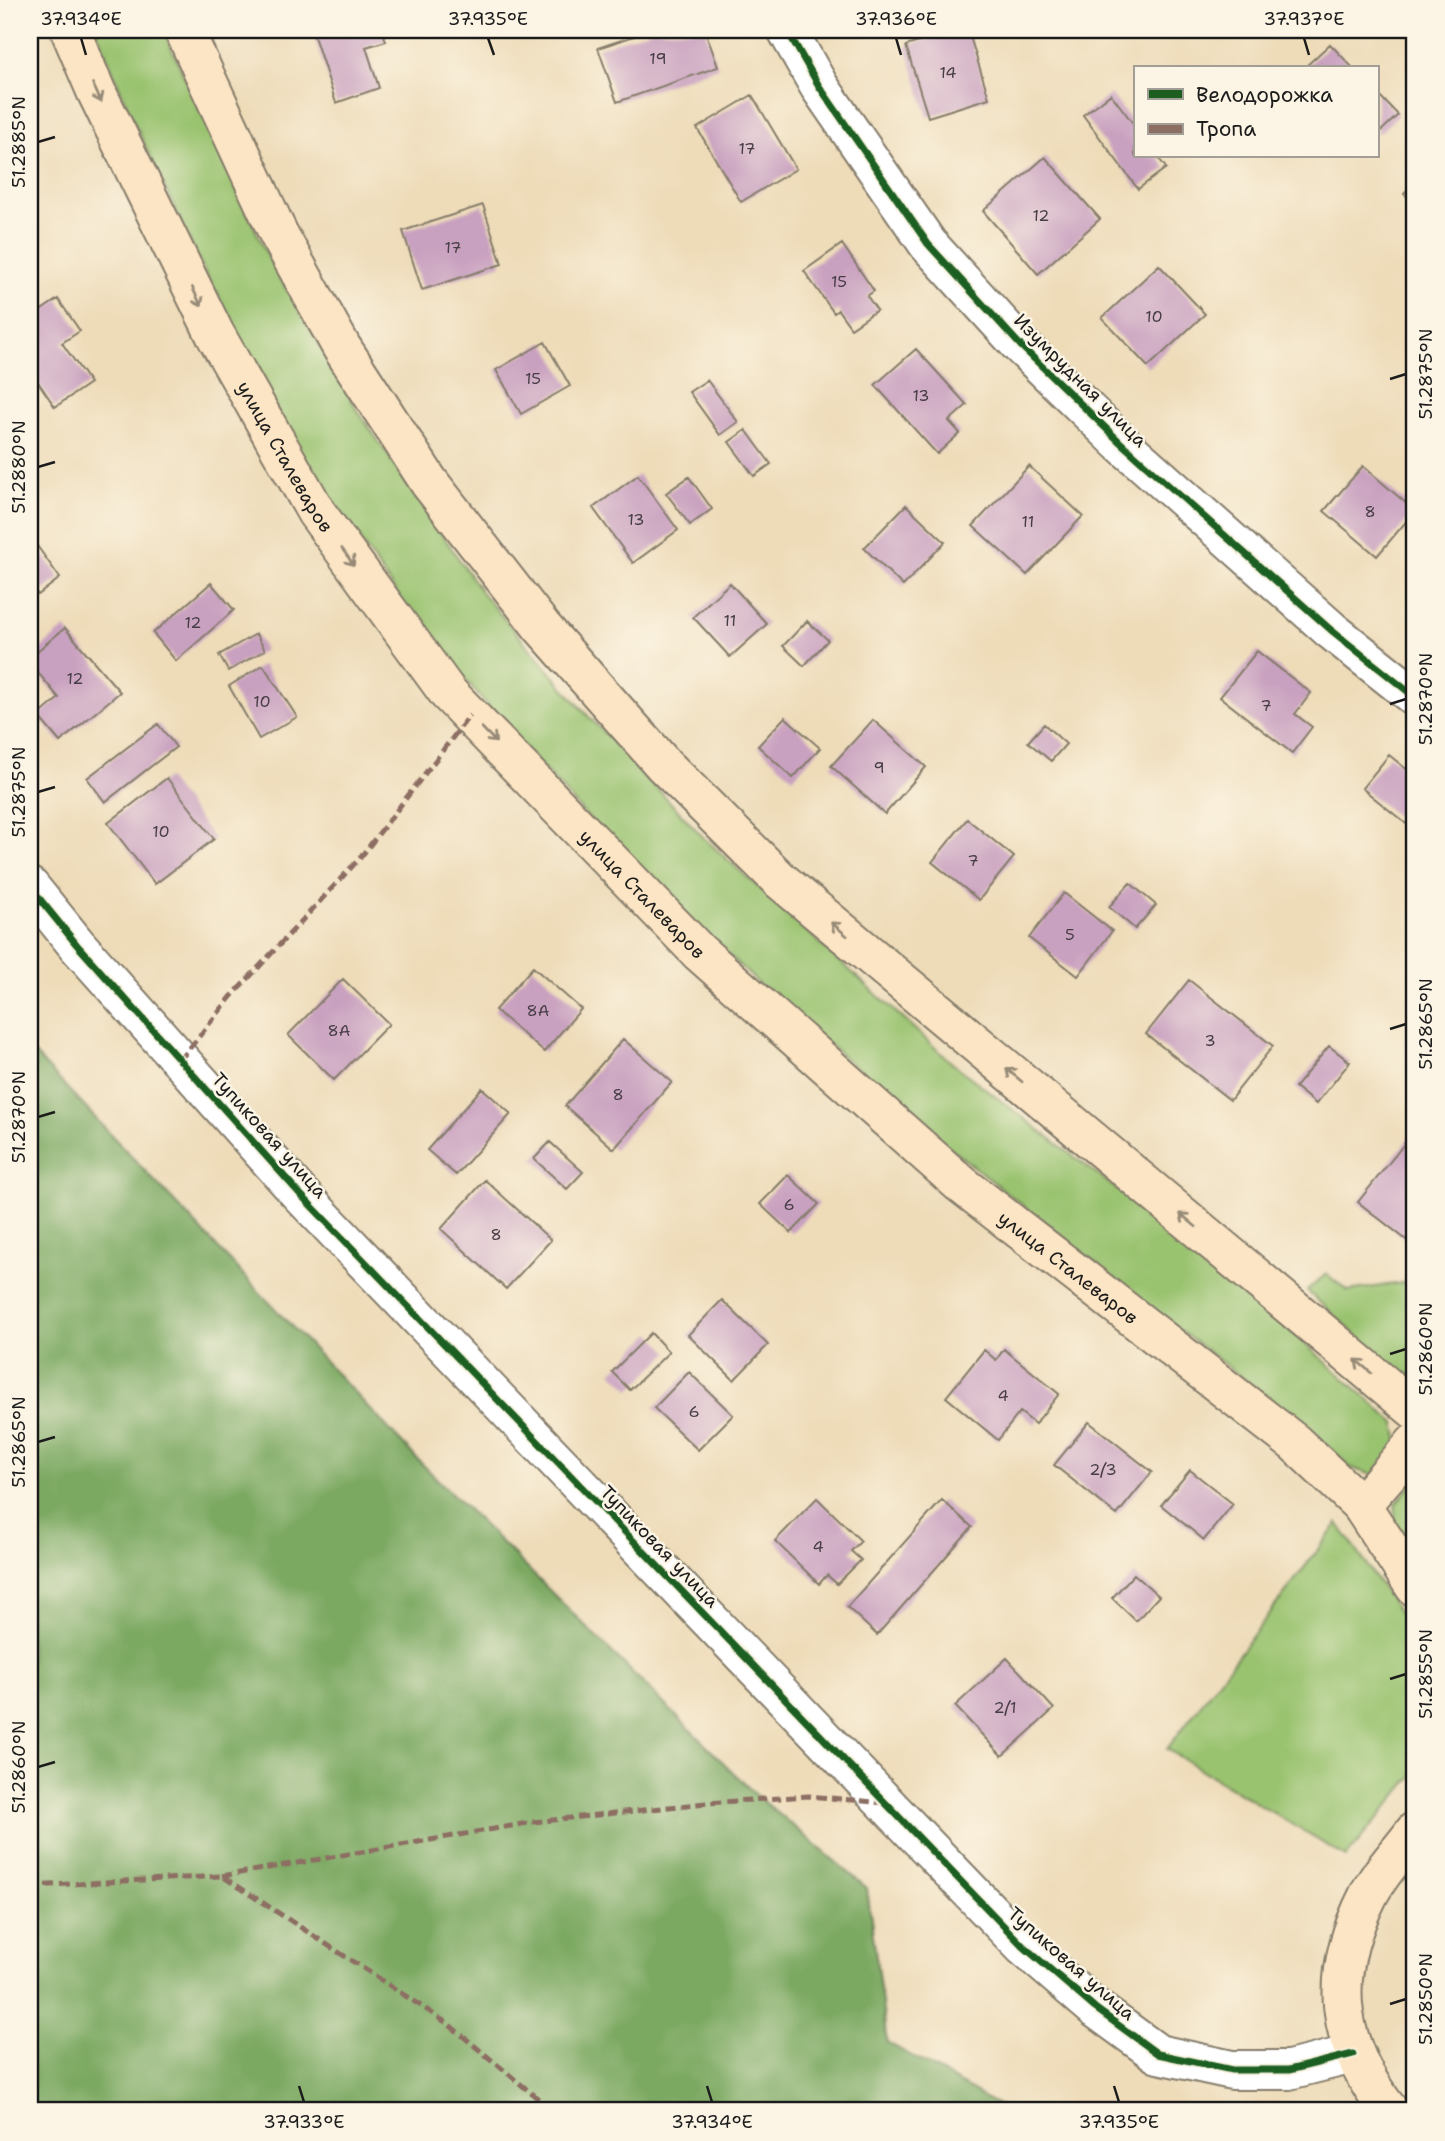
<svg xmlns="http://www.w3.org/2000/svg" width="1445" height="2141" font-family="'Shantell Sans',sans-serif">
<rect width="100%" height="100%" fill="#fcf5e5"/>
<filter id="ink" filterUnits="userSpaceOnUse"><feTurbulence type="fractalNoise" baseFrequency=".0143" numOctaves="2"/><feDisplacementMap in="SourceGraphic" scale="14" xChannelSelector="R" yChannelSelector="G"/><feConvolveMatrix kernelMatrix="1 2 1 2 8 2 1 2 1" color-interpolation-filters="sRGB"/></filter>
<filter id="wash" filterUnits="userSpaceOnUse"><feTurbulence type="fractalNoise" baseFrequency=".00686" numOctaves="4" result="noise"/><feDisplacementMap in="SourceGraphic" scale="28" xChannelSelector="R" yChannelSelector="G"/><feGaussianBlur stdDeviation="1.57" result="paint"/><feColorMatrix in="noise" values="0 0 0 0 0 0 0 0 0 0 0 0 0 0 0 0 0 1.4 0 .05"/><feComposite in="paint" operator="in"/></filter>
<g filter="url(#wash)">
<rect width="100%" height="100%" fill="#eedcb9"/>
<path fill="#9ac36f" stroke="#5b7046" stroke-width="2" d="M96,30H163L270,261L358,411L482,593L589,717L705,839L952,1063L1218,1267L1395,1423L1399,1443L1373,1475L1351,1468L1297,1419L1178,1329L938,1138L763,988L611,843L492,712L399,597L298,450L218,300L131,116Z
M1326,1274L1348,1291L1415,1281V1384L1410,1383L1307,1291Z
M1415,1480V1554L1394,1523L1396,1503Z
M1338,1523L1415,1636V1773L1346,1857L1167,1749Z"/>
<path fill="#7ba962" stroke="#4c623f" stroke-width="2" d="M30,1049L419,1461L755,1794L867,1888L887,2042L1008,2111H30Z"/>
<g id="blocks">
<path fill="#c9a1c0" d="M312,30H382L386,41L366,47L379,88L336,103Z
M652,30H705L718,67L617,102L598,48Z
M957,30H968L989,98L928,117L906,46Z
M1330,44L1353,68H1304Z
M1377,93L1398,115L1377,135Z
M1111,94L1135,126V156H1157L1166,168L1138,189L1083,115Z
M752,95L796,169L741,202L697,128Z
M1045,157L1100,219L1038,274L983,211Z
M1415,180V203L1404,194Z
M483,205L502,264L422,290L403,231Z
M842,244L874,291L867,296L877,310L851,328L838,310L834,313L804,271Z
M1159,265L1205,314L1148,367L1102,318Z
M58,299L80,331L62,343L90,383L55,407L30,370V318Z
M545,342L570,386L521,414L496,370Z
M916,349L967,405L949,421L960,433L937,454L875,385Z
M707,380L738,422L720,435L689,392Z
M746,430L771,464L754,476L729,442Z
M1029,466L1083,516L1027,575L973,526Z
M1363,466L1415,511L1377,556L1324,511Z
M638,475L678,530L633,563L593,508Z
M689,477L712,509L690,525L666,493Z
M906,505L945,542L903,586L864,548Z
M30,536L60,578L38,595L30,584Z
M211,583L234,610L176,661L153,633Z
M730,583L767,624L730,657L693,617Z
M807,621L828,640L804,666L783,646Z
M65,628L120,692L60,742L38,716L59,698L30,663V657Z
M256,634L265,650L228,671L219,655Z
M1257,651L1311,693L1295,714L1312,727L1292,753L1220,697Z
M263,665L297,717L259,739L229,686Z
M785,717L820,748L793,778L758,746Z
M873,720L926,767L885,814L831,766Z
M158,724L176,747L105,802L87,778Z
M1044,724L1066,744L1051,761L1028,742Z
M1389,755L1415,776V831L1362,788Z
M167,778L214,839L155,884L108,823Z
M967,819L1014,857L979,900L932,862Z
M1130,883L1156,905L1135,929L1109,907Z
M1064,893L1112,931L1078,976L1029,938Z
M533,967L581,1009L544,1052L495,1010Z
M343,979L389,1024L334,1080L288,1035Z
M1189,980L1273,1046L1230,1100L1146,1034Z
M623,1039L672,1082L614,1149L565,1106Z
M1329,1046L1350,1062L1316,1104L1295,1087Z
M482,1088L511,1114L456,1175L427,1150Z
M1412,1134L1415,1137V1234L1409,1242L1358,1202Z
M550,1142L583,1172L567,1189L534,1159Z
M788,1175L819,1204L791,1233L760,1204Z
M485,1180L551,1240L506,1289L441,1229Z
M722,1300L768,1345L734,1380L688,1335Z
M651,1333L669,1352L630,1390L612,1372Z
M1004,1349L1059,1394L1035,1424L1020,1412L998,1440L946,1397L984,1350L996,1360Z
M689,1372L733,1415L698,1450L654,1408Z
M1089,1422L1152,1472L1117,1515L1054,1465Z
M1190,1470L1233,1504L1204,1540L1161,1505Z
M817,1498L861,1541L851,1551L861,1560L837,1584L827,1575L819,1584L775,1541Z
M942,1500L972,1527L877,1635L847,1607Z
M1134,1574L1159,1596L1136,1621L1112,1598Z
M1007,1658L1054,1709L1002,1756L955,1706Z"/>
</g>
</g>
<g filter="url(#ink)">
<use href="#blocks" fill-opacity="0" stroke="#857c6a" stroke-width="2"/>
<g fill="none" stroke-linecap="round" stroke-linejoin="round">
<g stroke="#857c6a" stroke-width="42">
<path id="minor" d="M787,30L819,86L928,244L1021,346L1121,443L1331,630L1415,697
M30,887L77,945L300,1194L1023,1946L1095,2008L1158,2054L1232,2070H1289L1353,2054"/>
</g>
<g stroke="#857c6a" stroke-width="42">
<g id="secondary">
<path id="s1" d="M70,30L96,91L215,334L316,512L448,693L699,952L961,1184L1295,1443L1361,1505L1415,1587"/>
<path d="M184,30L278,233L342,348L429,482L542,627L663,764L780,880L1415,1410"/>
<path d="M1361,1505L1415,1443"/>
<path d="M1389,2111C1335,2042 1328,1975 1368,1896C1379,1873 1400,1852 1415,1831"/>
</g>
</g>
<use href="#minor" stroke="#fff" stroke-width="38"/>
<use href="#secondary" stroke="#fce5c4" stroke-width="38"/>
<path stroke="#8d6e63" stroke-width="5" stroke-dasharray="10 5" stroke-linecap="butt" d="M180,1060L231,997L360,858L470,715
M222,1876L534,1822L706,1803L809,1796L885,1803
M30,1886L222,1876L447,2023L553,2111"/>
<g stroke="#fcf5e5" stroke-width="11">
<path id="cycleway" d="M787,30L819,86L928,244L1021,346L1121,443L1331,630L1415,697
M30,887L77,945L300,1194L1023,1946L1095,2008L1158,2054L1232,2070H1289L1353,2054"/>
</g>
<use href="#cycleway" stroke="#1b5e20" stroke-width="7"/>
</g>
<defs><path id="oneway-shaft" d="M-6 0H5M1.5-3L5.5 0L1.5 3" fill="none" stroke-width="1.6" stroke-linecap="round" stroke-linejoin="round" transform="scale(1.75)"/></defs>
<g stroke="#978b78">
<use href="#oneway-shaft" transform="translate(97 93) rotate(65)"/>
<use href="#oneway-shaft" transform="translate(197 297) rotate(64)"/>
<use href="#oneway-shaft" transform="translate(348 557) rotate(54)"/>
<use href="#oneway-shaft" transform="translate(489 735) rotate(46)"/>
<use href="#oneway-shaft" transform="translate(839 929) rotate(-140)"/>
<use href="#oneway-shaft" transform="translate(1014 1075) rotate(-140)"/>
<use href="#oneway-shaft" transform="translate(1188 1220) rotate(-140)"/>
<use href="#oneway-shaft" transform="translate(1363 1366) rotate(-140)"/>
</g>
</g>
<path fill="none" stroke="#1c1c1c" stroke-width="2.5" d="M81,38L86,55M488,38L494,55M896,38L901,55M1304,38L1309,55M38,142L55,137M1390,379L1406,374M38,467L55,462M1390,704L1406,699M38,792L55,787M1390,1029L1406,1024M38,1117L55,1112M1390,1354L1406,1349M38,1442L55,1437M1390,1679L1406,1674M38,1767L55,1762M1390,2004L1406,1999M299,2086L304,2102M707,2086L712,2102M1114,2086L1119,2102"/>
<g text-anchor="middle" stroke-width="5" stroke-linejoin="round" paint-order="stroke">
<g font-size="16" fill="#473d45">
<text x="658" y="64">19</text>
<text x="948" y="78">14</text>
<text x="747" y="154">17</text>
<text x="1041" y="221">12</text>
<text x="453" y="253">17</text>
<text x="839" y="287">15</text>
<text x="1154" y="322">10</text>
<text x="533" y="384">15</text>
<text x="921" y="401">13</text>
<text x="1370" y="517">8</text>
<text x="636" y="525">13</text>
<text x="1028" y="527">11</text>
<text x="730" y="626">11</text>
<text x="193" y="628">12</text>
<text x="75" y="684">12</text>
<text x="262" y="707">10</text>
<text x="1266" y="711">7</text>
<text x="879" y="773">9</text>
<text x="161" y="837">10</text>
<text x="973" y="866">7</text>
<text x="1070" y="940">5</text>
<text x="538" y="1016">8А</text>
<text x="339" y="1036">8А</text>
<text x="1210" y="1046">3</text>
<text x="618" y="1100">8</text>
<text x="789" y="1210">6</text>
<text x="496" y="1240">8</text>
<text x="1003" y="1401">4</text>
<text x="694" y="1417">6</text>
<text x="1103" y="1475">2/3</text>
<text x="818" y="1552">4</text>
<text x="1005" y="1713">2/1</text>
</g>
<g font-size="19" fill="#1c1c1c" stroke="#fcf5e5">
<text transform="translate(1081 380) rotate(45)" y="7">Изумрудная улица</text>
<text dy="7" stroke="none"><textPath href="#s1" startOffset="478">улица Сталеваров</textPath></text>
<text dy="7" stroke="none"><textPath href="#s1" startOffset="1045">улица Сталеваров</textPath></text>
<text transform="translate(270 1135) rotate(48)" y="7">Тупиковая улица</text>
<text dy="7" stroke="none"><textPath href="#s1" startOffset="1612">улица Сталеваров</textPath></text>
<text transform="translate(660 1546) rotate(46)" y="7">Тупиковая улица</text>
<text transform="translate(1072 1963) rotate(41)" y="7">Тупиковая улица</text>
</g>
</g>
<rect width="1445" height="2141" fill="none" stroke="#fcf5e5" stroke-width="77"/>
<rect x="1134" y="66" width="245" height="91" fill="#fcf5e5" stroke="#a29e95" stroke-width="2"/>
<rect x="1148" y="89" width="35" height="10" fill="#1b5e20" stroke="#a29e95" stroke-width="2"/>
<text x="1196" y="102" font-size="21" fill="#1c1c1c">Велодорожка</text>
<rect x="1148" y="124" width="35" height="10" fill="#8d6e63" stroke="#a29e95" stroke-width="2"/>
<text x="1196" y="136" font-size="21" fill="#1c1c1c">Тропа</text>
<rect x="38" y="38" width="1368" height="2064" fill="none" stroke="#1c1c1c" stroke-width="2.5"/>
<g font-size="18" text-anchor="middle" fill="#1c1c1c">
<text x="81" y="25">37.934°E</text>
<text x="488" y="25">37.935°E</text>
<text x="896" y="25">37.936°E</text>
<text x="1304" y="25">37.937°E</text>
<text transform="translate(19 142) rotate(-90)" y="6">51.2885°N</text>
<text transform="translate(1426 374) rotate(-90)" y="6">51.2875°N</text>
<text transform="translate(19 467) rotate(-90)" y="6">51.2880°N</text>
<text transform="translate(1426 699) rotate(-90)" y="6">51.2870°N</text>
<text transform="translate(19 792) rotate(-90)" y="6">51.2875°N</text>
<text transform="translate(1426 1024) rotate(-90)" y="6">51.2865°N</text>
<text transform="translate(19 1117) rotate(-90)" y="6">51.2870°N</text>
<text transform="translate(1426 1349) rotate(-90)" y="6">51.2860°N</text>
<text transform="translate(19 1442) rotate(-90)" y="6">51.2865°N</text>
<text transform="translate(1426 1674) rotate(-90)" y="6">51.2855°N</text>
<text transform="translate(19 1767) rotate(-90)" y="6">51.2860°N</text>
<text transform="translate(1426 1999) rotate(-90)" y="6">51.2850°N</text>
<text x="304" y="2128">37.933°E</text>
<text x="712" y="2128">37.934°E</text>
<text x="1119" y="2128">37.935°E</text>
</g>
</svg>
